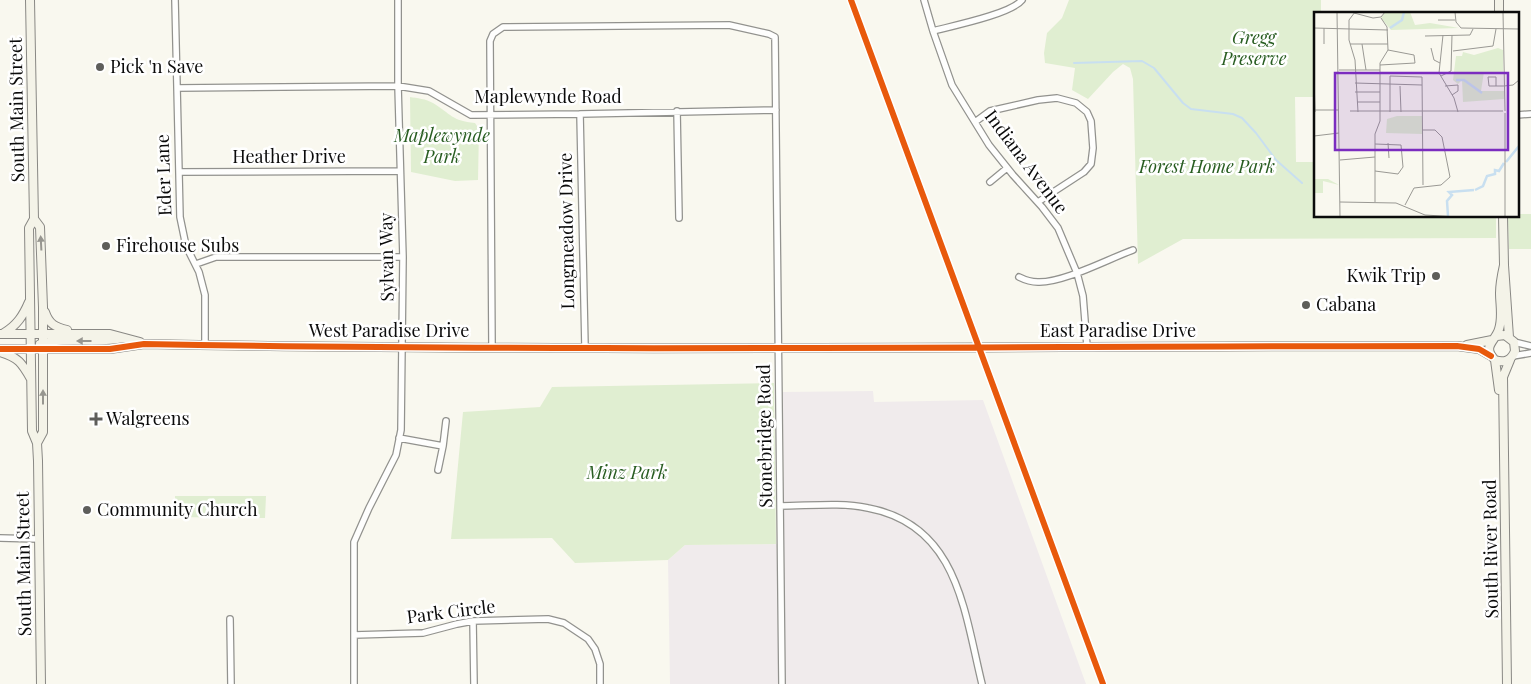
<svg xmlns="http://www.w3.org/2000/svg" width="1531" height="684" font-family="'Playfair Display',serif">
<rect width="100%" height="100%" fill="#f9f8ef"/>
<path fill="#f0ebec" d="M873,391L874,402L983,400L1086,684H670L668,560L685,545L784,544L783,392Z"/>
<path fill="#e0eed1" d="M1069,0H1321V14H1315V97H1295L1296,162H1315V216H1496V238L1183,239L1138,264L1133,79L1130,68L1123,64L1113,72L1088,99L1072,90L1075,68L1045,63L1044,53L1047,33L1062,18Z
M410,97C417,98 426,99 433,103C451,114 452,121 475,123L479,129L478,180L455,181L411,172Z
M1517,214H1531V249H1509L1508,216H1517Z
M774,383L776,544L685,545L668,560L575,563L552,538L451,539L463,412L540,407L552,387Z
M175,496H266L265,518L175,517Z"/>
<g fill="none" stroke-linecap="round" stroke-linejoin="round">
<path stroke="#c8dff0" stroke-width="2" d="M1074,63L1142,61L1154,68L1183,103L1191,109L1233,114L1242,118L1256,133L1276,160L1302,183"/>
<g stroke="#92928e" stroke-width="8">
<path id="street" d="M175,0L180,217L186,246L199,272L205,295V345
M924,0L933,31L952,85L989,145L1013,175L1042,207L1058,228L1077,273L1083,296L1087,346
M933,31C952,26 1011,14 1022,0
M177,88L398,86L429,91L471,115L580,114L776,110
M677,111L679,218
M580,114L585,347
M1517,115L1531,114
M975,122L990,111L1038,100L1057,98L1076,103L1087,112L1091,121L1093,148L1091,164L1084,172L1038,202
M179,172L400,171
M990,182L1007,168
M196,264L216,257H403
M1019,277C1025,280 1031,282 1038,282C1063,283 1108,259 1133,250
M1514,342L1531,346
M492,347L490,41L493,34L503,27L729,25L769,34L775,37L782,684
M1513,356L1531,353
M399,438L443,446L438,470
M443,446L446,421
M780,506C808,506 841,502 868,508C958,525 964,611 982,684
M0,538L39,539
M230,619L231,684
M473,621L474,684
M354,635L423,633L457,624L473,621L548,619L564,623L588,639L595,649L600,664V684
M354,684V542L369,508L396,455L401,430L403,257L398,86V0"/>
</g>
<g stroke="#898884" stroke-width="10">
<path id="secondary" d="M30,0L34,219L29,228L32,431L37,443L38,461L41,684
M1499,0V14
M1503,216L1504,265L1509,337
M34,219L40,227L43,307V432L37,443
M45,312C49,324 55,327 67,330
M4,333C17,325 23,316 29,302
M0,334H110L140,342
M1497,336L1505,335L1514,342L1515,351C1511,361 1504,363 1495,360C1481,346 1496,341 1499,329C1503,317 1500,305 1500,293C1500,283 1502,274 1504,265
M40,344C67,336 96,344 123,338
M1467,345L1492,340
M0,349H110L144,344C582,352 1019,346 1457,346L1479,349L1491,356
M0,352C18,357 22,363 31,379
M1495,360L1499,390
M1507,684L1503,377L1510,360"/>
</g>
<use href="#street" stroke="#fefefd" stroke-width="5.5"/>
<use href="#secondary" stroke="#f4f3e8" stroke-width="8"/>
<g stroke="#fff" stroke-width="9">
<path id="cycleway" d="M851,0L1103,684
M0,349H110L144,344C582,352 1019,346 1457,346L1479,349L1491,356"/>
</g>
<use href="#cycleway" stroke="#e8590c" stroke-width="6"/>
</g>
<defs><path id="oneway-solid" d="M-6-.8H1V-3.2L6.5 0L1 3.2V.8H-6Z" transform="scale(1.25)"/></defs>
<g fill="#979690">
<use href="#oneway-solid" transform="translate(41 243) rotate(-93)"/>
<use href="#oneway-solid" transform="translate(84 341) rotate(-180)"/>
<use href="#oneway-solid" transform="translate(43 397) rotate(-90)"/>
</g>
<g fill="#5e5e5b" stroke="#fff" stroke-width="2">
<circle cx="100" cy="67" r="5"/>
<circle cx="106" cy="246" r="5"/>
<circle cx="1436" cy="276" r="5"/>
<circle cx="1306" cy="305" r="5"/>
<path d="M93.5 411.5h5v5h5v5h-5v5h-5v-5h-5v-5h5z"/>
<circle cx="87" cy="510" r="5"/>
</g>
<g text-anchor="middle" stroke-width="5" stroke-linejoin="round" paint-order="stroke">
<g font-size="18" font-style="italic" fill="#285d21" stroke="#fff">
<text x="1254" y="44">Gregg<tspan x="1254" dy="21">Preserve</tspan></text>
<text x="442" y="142">Maplewynde<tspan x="442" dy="21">Park</tspan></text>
<text x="1207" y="173">Forest Home Park</text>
<text x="627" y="479">Minz Park</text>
</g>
<g font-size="18" fill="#0b0b0b" stroke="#fff" text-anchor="start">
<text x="110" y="73">Pick 'n Save</text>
<text x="116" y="252">Firehouse Subs</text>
<text x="1426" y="282" text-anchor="end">Kwik Trip</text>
<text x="1316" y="311">Cabana</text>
<text x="106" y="425">Walgreens</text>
<text x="97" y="516">Community Church</text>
</g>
<g font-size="18" fill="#0b0b0b" stroke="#fff">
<text x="548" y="103">Maplewynde Road</text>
<text transform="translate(17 110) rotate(-91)" y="6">South Main Street</text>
<text x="289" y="163">Heather Drive</text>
<text transform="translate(1026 162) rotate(53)" y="6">Indiana Avenue</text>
<text transform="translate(164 175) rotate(-92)" y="6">Eder Lane</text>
<text transform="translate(567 231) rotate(-91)" y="6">Longmeadow Drive</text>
<text transform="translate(387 257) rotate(-91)" y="6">Sylvan Way</text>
<text x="389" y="337">West Paradise Drive</text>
<text x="1118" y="337">East Paradise Drive</text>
<text transform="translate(765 436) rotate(-91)" y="6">Stonebridge Road</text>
<text transform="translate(1491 549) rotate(-91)" y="6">South River Road</text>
<text transform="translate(24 564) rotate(-91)" y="6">South Main Street</text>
<text transform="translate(451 612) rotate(-7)" y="6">Park Circle</text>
</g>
</g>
<g transform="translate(1314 12)">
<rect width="205" height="205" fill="#f9f8ef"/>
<path d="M71,0H96L101,13L116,11L145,16L77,18L67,6ZM184,36L189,38V60H170L167,79H190V87L149,90L148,68L144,72L139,68L142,44H148L149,40L160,43ZM83,104H108V122L72,121L73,107ZM0,167H14L25,173L9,169V181H0Z" fill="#e0eed1"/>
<path fill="none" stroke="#c8dff0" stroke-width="2.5" d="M76,16L88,8L90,0M142,68H150L168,81M192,150L205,134M161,178L169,174L173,164L181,162V158L185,159L190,151M134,204L133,189L138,183L135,180L160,178"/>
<path fill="none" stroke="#9a9994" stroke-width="1" d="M23,0L26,205M41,0L35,8V28L41,48L44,100M141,0L142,10L147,16L205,17M189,0L191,99M40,1L59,6L67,5L71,0M124,8H141M0,16L74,18M129,23L125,61L140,86L144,100M111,24L156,23L159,17M10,32V16M36,32H74M48,32L52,58M117,36L120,48L126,51M139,39L179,34L182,17M66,53L101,51L100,43L74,38M25,58H66M127,64L137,59L138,23M0,65L1,100M41,71L108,73M86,74L87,100M131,74L144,73V79L138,83M182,74V65H174L175,74H190L199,73L205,68M41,80H66M43,90H66M0,98H25M36,99H189M76,100V64L108,65L109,173M191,101V205M0,124L25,121M74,131L75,146M61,132L87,133L89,155L84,162L61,159M26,148L61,145M26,190L82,191L111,203L144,205M61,190V122L66,109V51L74,38L73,15L67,6M91,193L100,176L127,173L136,165L128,125L121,118H109"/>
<path fill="#7b2cbf" fill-opacity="0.15" stroke="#7b2cbf" stroke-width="2.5" d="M21,61H194V138H21Z"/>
<rect width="205" height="205" fill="none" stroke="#0b0b0b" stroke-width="2.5"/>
</g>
</svg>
